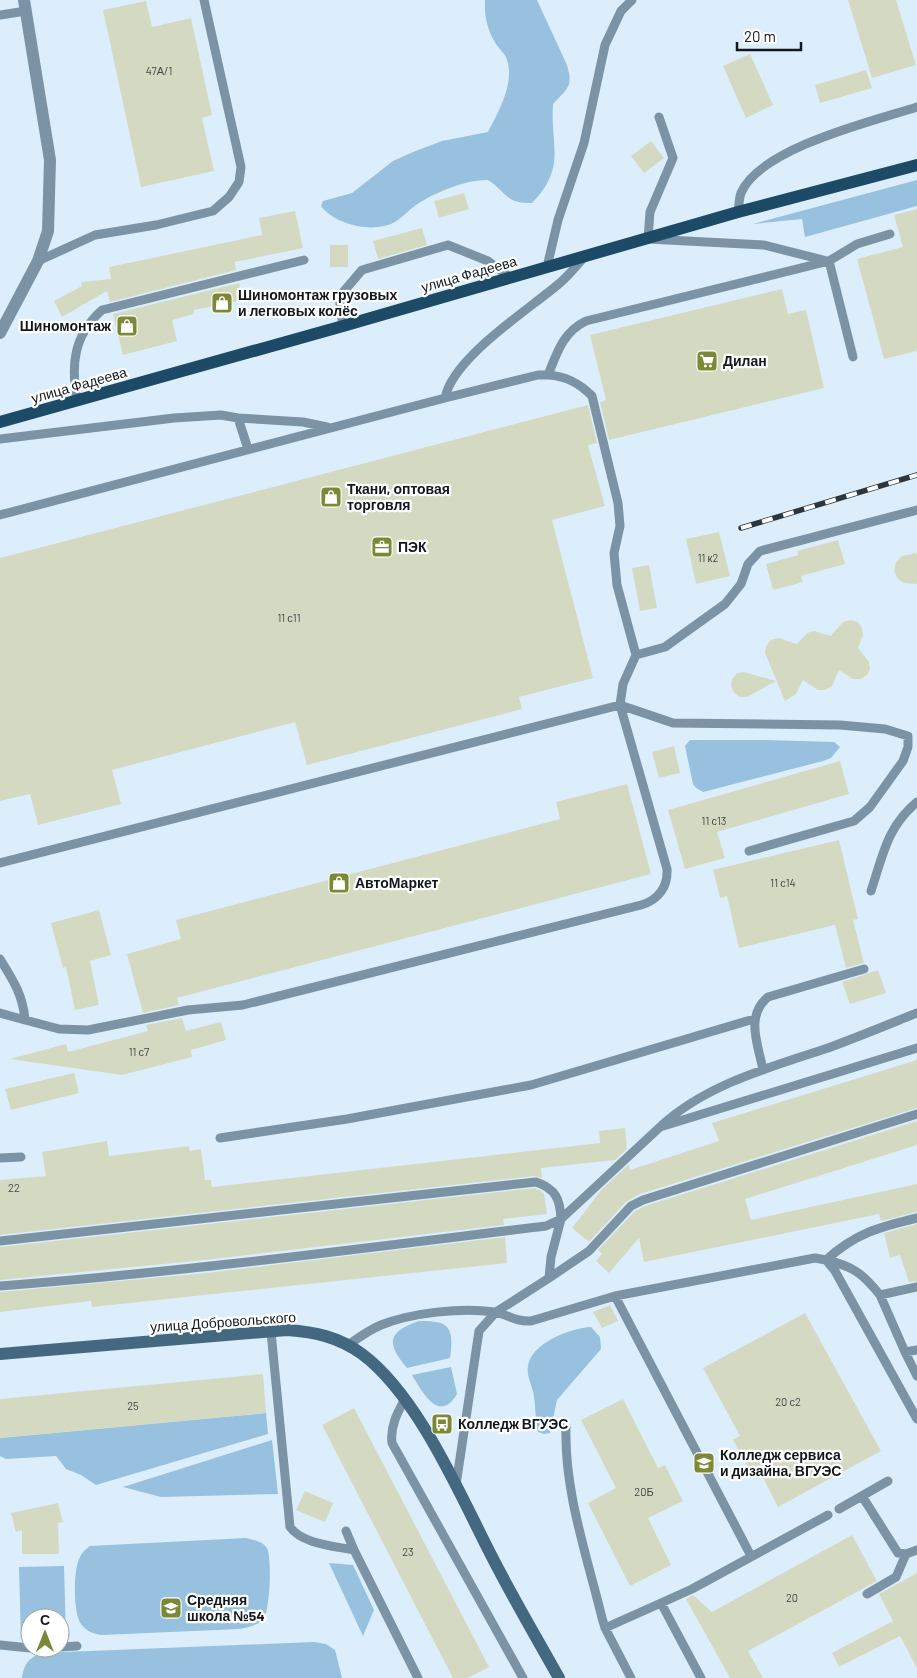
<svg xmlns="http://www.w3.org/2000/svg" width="917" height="1678" font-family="Barlow,sans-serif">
<rect width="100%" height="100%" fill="#dceefc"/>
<path fill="#97c1de" d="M485,0H537L567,65C574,88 566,89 553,104C550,146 567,167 532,203C504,203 508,193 488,180C464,180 436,192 416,205C409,210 403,217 395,222C374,234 335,225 321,206L323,201L352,193L393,161L413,152L442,141L488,132C499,111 516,81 506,57C504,53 501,51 499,48C488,34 484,17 485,0Z
M917,180V206L805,237L802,219L753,224Z
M690,740H765L834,742L840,747L831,758L823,761L703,792L696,788L693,784L685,746Z
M419,1321C451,1320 454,1329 450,1358L407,1368C386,1343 387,1332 419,1321Z
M591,1327L600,1337L601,1349L557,1400L550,1433L544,1434L538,1432C535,1420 536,1409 534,1397C533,1386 526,1377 528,1366C531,1343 571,1328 591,1327Z
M451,1367L457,1394C439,1424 423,1393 412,1375Z
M266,1413L268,1434L96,1485L81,1475L66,1469L56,1456L6,1459L0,1456V1438Z
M272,1440L278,1494L161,1497L123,1487Z
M246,1538C254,1540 262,1541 267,1548C272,1558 270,1609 264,1618C258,1626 248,1627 239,1629L102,1635C93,1634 86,1631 81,1624C73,1613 73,1569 80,1557C82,1552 86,1549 90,1546Z
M329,1563L353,1565L374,1610L363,1636Z
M64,1566L66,1637H60V1618H30V1638L21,1639L19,1567Z
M314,1642L326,1644L335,1650L342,1678H22C24,1664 28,1659 41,1653Z"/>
<path fill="#d4dac2" d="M848,0H896L916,65L872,78Z
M146,1L152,27L191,18L212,115L202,118L214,171L141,187L103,10Z
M750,54L773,105L746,118L723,66Z
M866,70L872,88L820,103L815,85Z
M651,141L664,158L644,173L631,156Z
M464,193L469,209L439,218L434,201Z
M917,209V351L884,359L857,259L903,247L894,215Z
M295,211L303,248L235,262L236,270L110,302L107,291L62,317L54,301L82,286L81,282L111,279L109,267L262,235L259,218Z
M422,228L427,245L378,259L373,241Z
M330,245H348V267H330Z
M239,283L243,300L194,310V314L172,320L177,341L123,355L113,314Z
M782,289L788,314L806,310L824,388L609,440L600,402L606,400L590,335Z
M588,405L597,443L588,445L605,506L552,520L593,678L519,697L522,709L307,765L295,722L112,770L121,804L38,825L30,794L0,801V558Z
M719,532L730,576L696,584L686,539Z
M838,540L845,564L801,576L803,582L773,590L766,564L798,555L797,551Z
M917,553V584L904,583L897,578L894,570L896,562L902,556Z
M649,565L657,608L640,611L632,568Z
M851,620L858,622L862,628L863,635L858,648L869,662L870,669L867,675L861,679H853L839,670L832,686L825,690H818L803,680L796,694L785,701L765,653L766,646L771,640L778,638L797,644L807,633L814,631L831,636L843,622Z
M744,672L776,681L747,697H740L734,693L731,686L732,679L737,673Z
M674,746L680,773L659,778L652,752Z
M840,761L849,794L717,832L725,858L685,869L668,810Z
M627,784L651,874L177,998L179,1005L143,1013L127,954L181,939L176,920L560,819L556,802Z
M839,840L858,919L853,920L864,963L846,968L835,925L739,948L727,896L720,898L713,870Z
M99,910L111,955L90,961L99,1005L75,1010L66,967L63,968L51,923Z
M878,970L886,993L850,1004L842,982Z
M182,1018L186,1031L221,1022L226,1040L191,1050L192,1057L122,1075L10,1059L66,1044L68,1052L148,1031L146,1025Z
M917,1060V1108L640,1194L626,1202L589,1242L572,1228L602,1189L629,1164L630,1170L719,1141L712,1123Z
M74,1073L79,1093L11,1110L5,1089Z
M917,1121V1145L745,1199L751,1220L917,1184V1212L881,1221L879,1214L644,1262L639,1238L609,1273L596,1261L602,1254L598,1250L635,1211L645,1206Z
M625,1128L627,1149L615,1160L541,1168L542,1178L535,1176L0,1235V1180L46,1176L42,1152L107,1141L109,1156L189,1146L190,1151L201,1149L205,1180H211L212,1187L600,1143L599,1131Z
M535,1188L544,1193L547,1214L503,1219L504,1225L205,1260L0,1280V1247Z
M917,1224V1281L909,1282L900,1255L890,1258L884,1233Z
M505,1237L507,1263L92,1307L91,1301L0,1312V1292L206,1273Z
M610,1305L618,1321L602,1328L593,1312Z
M805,1313L881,1451L778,1507L761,1474L754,1478L733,1440L740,1436L703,1368Z
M263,1374L266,1413L0,1438V1399Z
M623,1399L658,1468L665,1465L683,1501L648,1518L671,1565L630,1586L588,1503L616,1488L581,1420Z
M354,1408L489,1667L468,1678H453L322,1425Z
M305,1491L333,1503L325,1522L296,1510Z
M58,1503L63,1522L58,1523L59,1554H22V1530L16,1532L11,1513Z
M852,1535L877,1581L748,1651L763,1678H730L686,1599L693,1595L712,1612Z
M917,1573V1668L900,1636L839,1667L832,1653L893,1621L879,1594Z"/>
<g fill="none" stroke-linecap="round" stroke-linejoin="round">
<path stroke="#7b93a4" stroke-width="9" d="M0,15L26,11
M659,117L673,158L650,212L648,239L764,245L827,261
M738,212C739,206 739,198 741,193C760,148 873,121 917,107
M38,261L95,235L156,225L213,211L229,197L239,182L241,167L204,0
M829,261L853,357
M547,267L558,220L584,143L605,45L621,11L632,0
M343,326L339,297L362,270L448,245L488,261L511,278
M445,398L538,375H548C557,353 563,332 586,321L829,261L857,244L890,234
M77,401C71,365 73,336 102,310L304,260
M238,418L303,422L327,427
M0,439L174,418L221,415L238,418L248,449
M0,515L445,398C453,357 530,309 561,282C570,274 577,265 585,256
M636,655L665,647L725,604L741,584L748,564L760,551L917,510
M0,863L620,705L673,723L840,725L885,729L908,736V747L903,761L870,807L854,821L749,851
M871,891C883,855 887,827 917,802
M0,959C13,980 23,995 25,1020L59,1029L88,1030L188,1010L243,1005L641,905C659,900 668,886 667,869L620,705L623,684L636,655L617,585L614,553L620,526L618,503L592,396C579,383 566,376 548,375
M0,1013L25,1020
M763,1070C758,1044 745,1016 768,997L864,969
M662,1125C707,1084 771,1067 828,1048C858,1037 887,1025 917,1013
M220,1138L347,1119L531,1085L754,1019
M0,1158L21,1157
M0,1241L536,1182C556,1189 560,1199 561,1219L546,1226C364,1248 183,1272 0,1286
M826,1260C853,1266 863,1274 880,1295L917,1287
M826,1260C856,1233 879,1227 917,1218
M549,1278L589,1251L631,1206L643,1200L917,1114
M880,1295L905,1352L917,1350
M615,1296L751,1556
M271,1332L290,1527C302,1544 335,1546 354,1550L418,1678
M348,1345C358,1338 369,1330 381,1325C411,1313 462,1307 494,1312C508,1314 514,1322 531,1321L615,1296L815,1258L826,1260L835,1271L917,1419
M905,1352L917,1376
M405,1399C397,1413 390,1427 392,1443L523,1678
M566,1427C564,1491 587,1556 602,1618L605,1628L631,1678
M456,1485L479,1331L496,1312L549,1278L551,1257L561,1219L660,1127L917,1048
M862,1496L898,1553L906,1554L917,1550
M839,1509L888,1481
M346,1531L354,1550
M867,1594L896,1577L906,1554
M605,1628L661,1603
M0,1645L30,1648
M60,1647L77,1646
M701,1678L661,1603L692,1589L828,1515"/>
<path stroke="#7b93a4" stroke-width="12" d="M0,333L38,261L48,231L50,160L24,0"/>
<path stroke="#456881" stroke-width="12" d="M0,1354L287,1330C315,1332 339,1337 362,1354C416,1394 457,1488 488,1549C510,1593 535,1635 559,1678"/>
<path stroke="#1c4a67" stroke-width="12" d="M0,422L343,326L738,212L917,165"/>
<g stroke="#2d363d" stroke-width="5.5">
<path id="rail" d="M741,528L917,475"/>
</g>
<use href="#rail" stroke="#fff" stroke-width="4" stroke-dasharray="11" stroke-linecap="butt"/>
</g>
<defs>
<g id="shop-square" transform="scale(1.125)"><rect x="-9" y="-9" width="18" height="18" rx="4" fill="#7b8836" stroke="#fff"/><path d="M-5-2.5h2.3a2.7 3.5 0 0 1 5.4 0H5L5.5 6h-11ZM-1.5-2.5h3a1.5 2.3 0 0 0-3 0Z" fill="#fff"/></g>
<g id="supermarket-square" transform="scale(1.125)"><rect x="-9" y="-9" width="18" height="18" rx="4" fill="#7b8836" stroke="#fff"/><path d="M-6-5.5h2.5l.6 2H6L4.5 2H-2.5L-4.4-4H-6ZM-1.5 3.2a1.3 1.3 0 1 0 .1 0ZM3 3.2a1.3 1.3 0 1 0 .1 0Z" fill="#fff"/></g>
<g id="office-square" transform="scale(1.125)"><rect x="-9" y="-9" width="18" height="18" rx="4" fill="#7b8836" stroke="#fff"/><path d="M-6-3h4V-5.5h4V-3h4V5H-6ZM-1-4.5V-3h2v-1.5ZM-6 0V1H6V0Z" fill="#fff"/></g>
<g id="bus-square" transform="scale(1.125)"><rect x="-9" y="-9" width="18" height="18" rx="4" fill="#7b8836" stroke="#fff"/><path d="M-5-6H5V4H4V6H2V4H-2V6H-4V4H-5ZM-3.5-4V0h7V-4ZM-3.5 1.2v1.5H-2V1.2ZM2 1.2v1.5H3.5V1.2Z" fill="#fff"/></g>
<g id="university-square" transform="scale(1.125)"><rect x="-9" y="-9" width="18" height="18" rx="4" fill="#7b8836" stroke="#fff"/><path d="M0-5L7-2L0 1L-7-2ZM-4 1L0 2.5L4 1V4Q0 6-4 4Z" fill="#fff"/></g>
<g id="school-square" transform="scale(1.125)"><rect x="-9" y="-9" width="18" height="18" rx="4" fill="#7b8836" stroke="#fff"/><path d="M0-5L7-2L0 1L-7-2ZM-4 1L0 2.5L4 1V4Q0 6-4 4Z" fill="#fff"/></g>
</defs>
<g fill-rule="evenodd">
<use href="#shop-square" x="222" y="303"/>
<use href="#shop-square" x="127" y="326"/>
<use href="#supermarket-square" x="707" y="361"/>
<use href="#shop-square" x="331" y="497"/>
<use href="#office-square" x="382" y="547"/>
<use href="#shop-square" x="339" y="883"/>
<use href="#bus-square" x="442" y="1424"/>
<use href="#university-square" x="704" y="1463"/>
<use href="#school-square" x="171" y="1608"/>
</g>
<g text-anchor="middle" stroke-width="4.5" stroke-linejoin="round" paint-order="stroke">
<g font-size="11" fill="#414847">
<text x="159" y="75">47А/1</text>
<text x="708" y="562">11 к2</text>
<text x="289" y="622">11 с11</text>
<text x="714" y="825">11 с13</text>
<text x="783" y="887">11 с14</text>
<text x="139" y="1056">11 с7</text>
<text x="14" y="1192">22</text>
<text x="788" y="1406">20 с2</text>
<text x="133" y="1410">25</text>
<text x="644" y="1496">20Б</text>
<text x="408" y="1556">23</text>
<text x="792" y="1602">20</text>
</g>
<g font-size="14" fill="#10181e" stroke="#fff">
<text transform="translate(469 274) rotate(-16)" y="5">улица Фадеева</text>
<text transform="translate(79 385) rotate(-16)" y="5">улица Фадеева</text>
<text transform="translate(223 1322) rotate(-4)" y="5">улица Добровольского</text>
</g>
<g font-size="14" font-weight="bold" fill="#10181e" stroke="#fff" text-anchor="start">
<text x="238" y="300">Шиномонтаж грузовых<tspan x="238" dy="16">и легковых колёс</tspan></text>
<text x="111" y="331" text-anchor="end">Шиномонтаж</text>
<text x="723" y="366">Дилан</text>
<text x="347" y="494">Ткани, оптовая<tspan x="347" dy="16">торговля</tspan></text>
<text x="398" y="552">ПЭК</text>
<text x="355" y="888">АвтоМаркет</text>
<text x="458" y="1429">Колледж ВГУЭС</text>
<text x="720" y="1460">Колледж сервиса<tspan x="720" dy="16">и дизайна, ВГУЭС</tspan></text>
<text x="187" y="1605">Средняя<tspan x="187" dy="16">школа №54</tspan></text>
</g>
</g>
<g transform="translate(45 1633)"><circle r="24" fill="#ffffff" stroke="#9fa3a5"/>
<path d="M0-4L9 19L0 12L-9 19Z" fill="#7b8836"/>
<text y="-8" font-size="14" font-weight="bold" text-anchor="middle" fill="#10181e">С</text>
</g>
<path d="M737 42v8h64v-8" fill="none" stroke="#10181e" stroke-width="2.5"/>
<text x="744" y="42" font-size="15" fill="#10181e" stroke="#ffffff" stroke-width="4" paint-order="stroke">20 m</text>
</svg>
